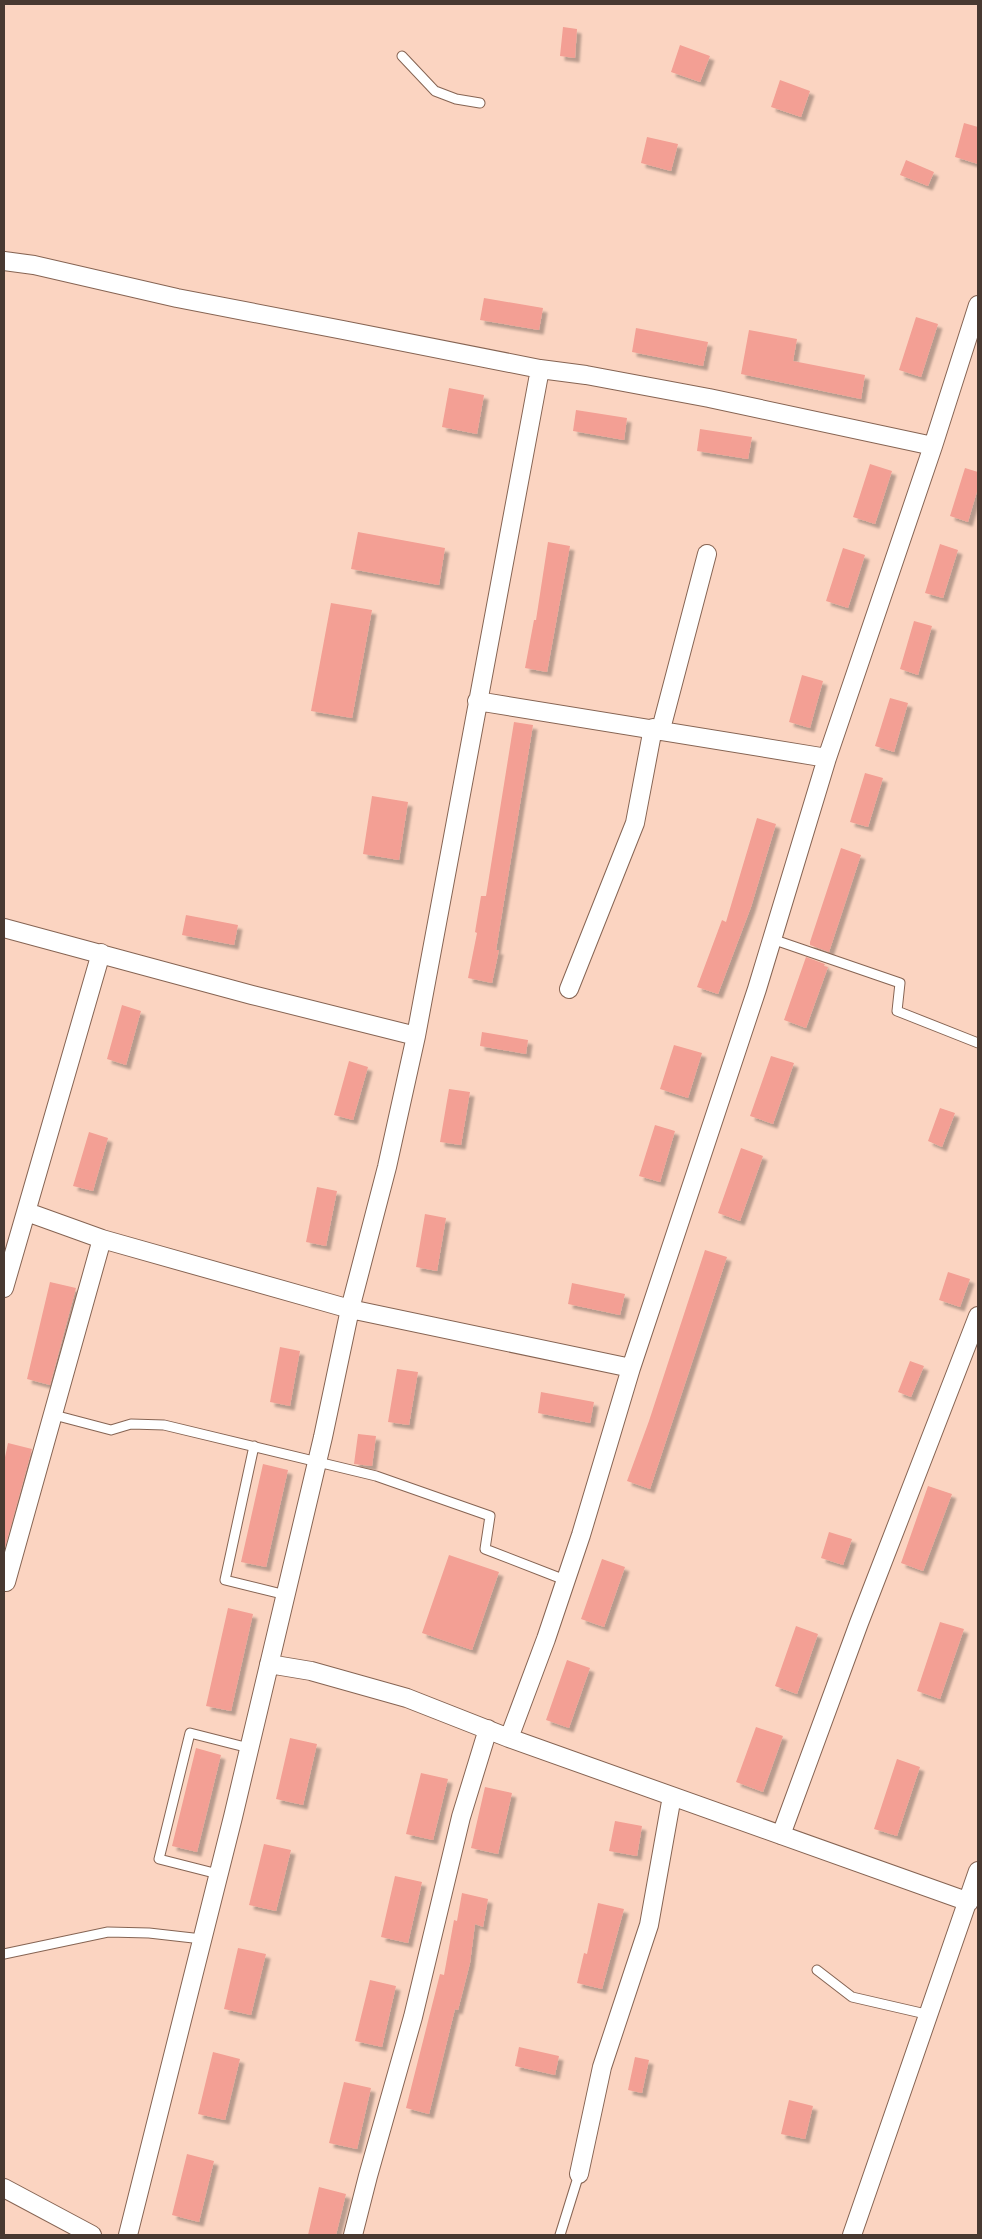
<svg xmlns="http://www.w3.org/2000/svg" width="982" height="2239" font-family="'Golos Text',sans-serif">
<defs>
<filter id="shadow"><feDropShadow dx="4.5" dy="4.5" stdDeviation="1" flood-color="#0004"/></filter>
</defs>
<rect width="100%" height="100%" fill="#fbd4c1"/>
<path fill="#f39f94" filter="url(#shadow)" d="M563,27L577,29L575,58L560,56Z
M680,45L710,56L700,82L671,72Z
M780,80L810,91L801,117L771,107Z
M964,123L978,127V164L955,157Z
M647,137L678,144L671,171L641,163Z
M906,160L934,172L928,186L900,175Z
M484,298L543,308L539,330L480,320Z
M916,317L938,324L921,377L899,370Z
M636,328L708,342L703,366L632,352Z
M749,330L797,339L793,361L865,375L861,399L741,374Z
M449,388L484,395L477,434L442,427Z
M576,410L627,418L624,440L573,431Z
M700,429L752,437L748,459L697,451Z
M870,464L892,471L875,524L853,517Z
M965,468L978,472V488L968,522L950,516Z
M358,532L445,548L439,585L351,569Z
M548,542L570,546L547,672L525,668L534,620H536Z
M940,544L958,550L943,598L925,593Z
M843,548L865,555L848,608L826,601Z
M331,603L372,610L352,718L311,711Z
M914,621L932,626L918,675L900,669Z
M802,675L823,681L810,728L789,722Z
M890,698L908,703L894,752L875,746Z
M514,722L533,725L496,950H499L492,983L468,978L477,933L475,932L481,896H486Z
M865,773L883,778L868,827L850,822Z
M372,796L408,802L399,860L363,854Z
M757,818L776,824L751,907L718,994L697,987L722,920L726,922Z
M841,848L861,855L829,952L810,945V942Z
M186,915L238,925L234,945L182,935Z
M806,957L825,964L824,966L828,967L806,1028L784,1020Z
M122,1005L141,1011L126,1065L107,1059Z
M482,1032L528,1040L526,1054L480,1046Z
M674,1045L702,1053L688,1098L660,1089Z
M771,1056L794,1063L773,1124L750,1116Z
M349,1061L368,1067L353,1120L334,1115Z
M449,1089L470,1092L461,1145L440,1142Z
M940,1108L955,1113L942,1147L928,1141Z
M655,1125L675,1131L660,1182L639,1176Z
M89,1132L108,1138L93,1191L73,1186Z
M741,1148L763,1156L740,1221L718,1213Z
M317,1187L337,1191L326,1246L306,1242Z
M425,1214L446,1218L437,1271L416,1267Z
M705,1250L727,1257L650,1489L627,1481L649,1421Z
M948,1272L970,1279L960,1307L939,1300Z
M50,1282L76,1288L50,1385L27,1379Z
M572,1283L625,1294L620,1315L568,1304Z
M280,1347L300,1351L290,1406L270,1402Z
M910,1361L924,1366L911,1397L898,1392Z
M397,1369L418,1372L409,1425L388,1422Z
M541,1392L594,1402L590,1423L538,1413Z
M358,1434L376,1436L372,1466L354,1464Z
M8,1443L32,1449L5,1548L4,1462Z
M263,1464L288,1470L266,1567L241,1562Z
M928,1486L952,1494L923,1571L901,1563Z
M829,1532L852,1539L843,1565L821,1558Z
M449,1555L499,1572L472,1650L422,1633Z
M602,1559L625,1567L604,1627L581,1619Z
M228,1608L253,1614L231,1711L206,1706Z
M940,1622L964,1629L940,1699L917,1691Z
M796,1626L818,1634L797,1694L775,1686Z
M567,1660L590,1668L569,1728L546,1720Z
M756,1727L783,1736L763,1792L736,1782Z
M290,1738L317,1744L303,1805L276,1799Z
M196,1748L221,1755L197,1852L172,1846Z
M897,1759L920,1767L897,1836L874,1829Z
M421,1773L448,1779L433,1840L406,1834Z
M485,1787L512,1793L498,1854L471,1848Z
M615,1821L642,1826L637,1856L609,1851Z
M264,1844L291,1850L276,1911L249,1905Z
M395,1876L422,1882L408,1943L381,1937Z
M462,1893L488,1899L483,1927L475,1924L470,1963L458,2010L455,2009L429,2114L406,2108L440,1974L444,1975L454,1920L457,1921Z
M598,1903L624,1909L602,1989L577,1983L584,1953L587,1954Z
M238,1948L266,1954L251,2015L224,2009Z
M370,1980L396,1986L382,2047L355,2041Z
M519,2047L559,2056L555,2075L515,2066Z
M213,2052L240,2059L225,2120L198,2114Z
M635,2057L649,2060L642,2093L628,2090Z
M344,2082L371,2088L357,2149L329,2143Z
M789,2100L813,2106L805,2139L781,2134Z
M187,2154L214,2161L199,2222L172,2215Z
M319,2187L346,2194L336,2235H308Z"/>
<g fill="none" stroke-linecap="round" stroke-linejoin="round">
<g stroke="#866453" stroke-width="11">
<path id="service" d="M402,56L435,91L456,99L480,103
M772,939L900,983L897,1011L978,1043
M54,1415L111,1430L131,1424L164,1425L376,1476L490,1516L485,1549L565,1580
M254,1446L225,1580L286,1595
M218,1874L159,1859L190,1733L249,1748
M4,1954L108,1932L149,1933L202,1939
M817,1970L852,1997L930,2015
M560,2235L579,2174"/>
</g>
<g stroke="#866453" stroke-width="20">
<path id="minor" d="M4,261L34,265L177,298L343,330L540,369L586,375L709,398L933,446
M477,701L827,758
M661,729L707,554
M4,928L252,995L416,1036
M569,989L635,823L653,728
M27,1212L102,1239L350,1309L631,1368
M4,1288L101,953
M6,1582L102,1239
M269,1664L311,1671L407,1698L509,1738L969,1902
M509,1738L546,1639L581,1535L631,1368L757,989L827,758L933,446L978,305
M781,1835L859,1623L978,1316
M579,2174L602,2067L649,1925L672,1796
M4,2188L92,2235
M128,2235L233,1817L323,1437L350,1309L387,1167L416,1036L540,369
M353,2235L368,2176L413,2017L461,1817L488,1729
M852,2235L978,1871"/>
</g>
<use href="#service" stroke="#fff" stroke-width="9"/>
<use href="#minor" stroke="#fff" stroke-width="18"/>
</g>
<rect width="982" height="2239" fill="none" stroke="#483931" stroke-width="10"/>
</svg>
